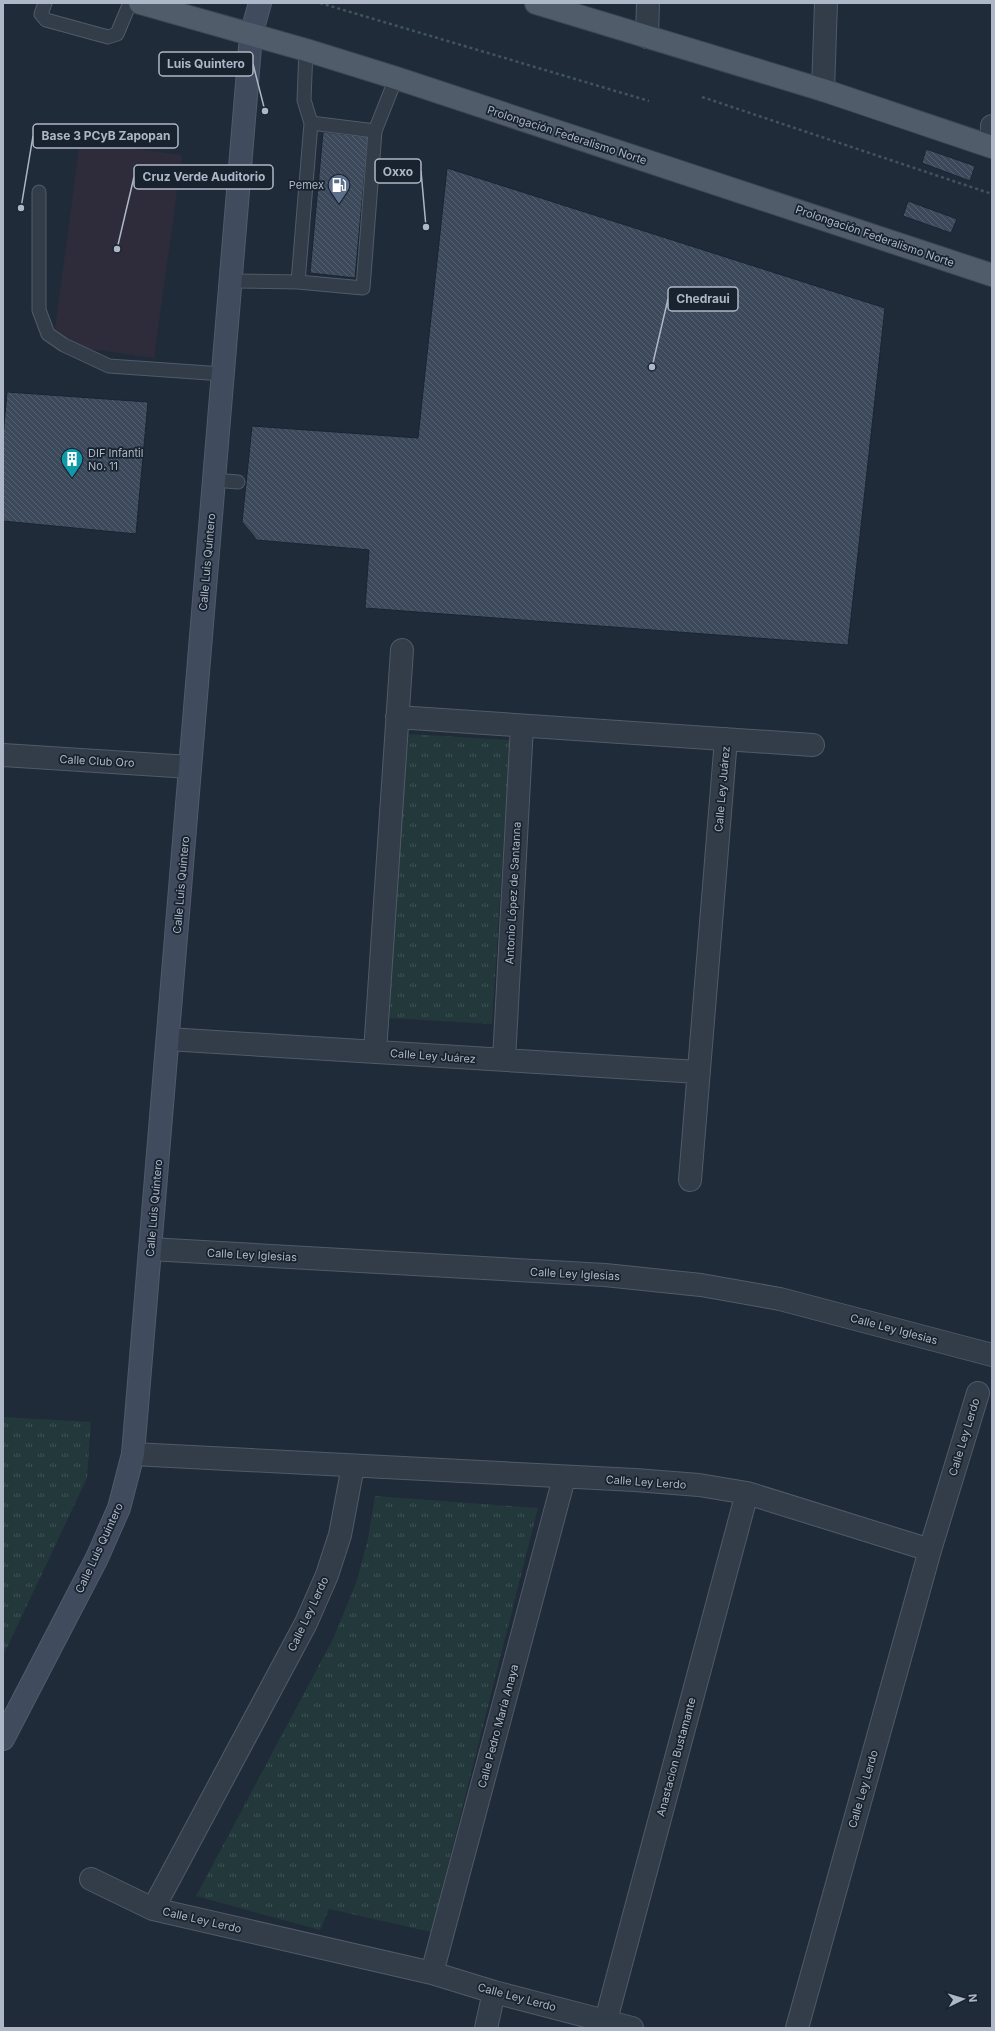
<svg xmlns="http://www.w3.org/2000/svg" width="995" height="2031" font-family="Inter,sans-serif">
<defs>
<pattern id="park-tufts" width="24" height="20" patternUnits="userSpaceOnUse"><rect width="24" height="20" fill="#22383b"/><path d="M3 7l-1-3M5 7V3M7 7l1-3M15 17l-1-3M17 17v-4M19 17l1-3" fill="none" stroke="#405356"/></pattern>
<pattern id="building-back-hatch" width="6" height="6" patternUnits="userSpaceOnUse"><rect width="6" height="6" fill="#3b495b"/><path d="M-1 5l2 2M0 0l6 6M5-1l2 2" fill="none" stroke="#556171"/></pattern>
</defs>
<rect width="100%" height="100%" fill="#202b3a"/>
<path fill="#2e2c3b" d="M80,141L182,155L154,358L53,344Z"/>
<path fill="url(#park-tufts)" d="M407,734L510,740L492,1024L389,1018Z
M3,1417L91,1422L87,1478L3,1656Z
M375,1496L538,1508L431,1932L329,1909L320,1930L196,1896L334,1637L357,1580L368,1539Z"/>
<path fill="url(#building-back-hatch)" stroke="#1b2431" d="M323,132L368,137L355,278L310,273Z
M926,149L975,166L970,181L922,163Z
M447,168L885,308L848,645L365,608L369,550L257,540L242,522L252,426L418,438Z
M908,201L957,219L951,233L903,216Z
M7,392L148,402L136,534L3,521V437Z"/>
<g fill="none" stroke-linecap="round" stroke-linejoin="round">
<g stroke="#515a68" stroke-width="15">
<path id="lane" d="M45,3L41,14L46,20L108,37L117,34L130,3
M311,123L375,131L396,78
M39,192V310L48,334L64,345L109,366L223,374
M231,281L298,282L311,123L304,100L306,50
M298,282L363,288L375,131
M214,480L238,482"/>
</g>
<g stroke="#515a68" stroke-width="24">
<path id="street" d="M647,37L648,3
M823,90L826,3
M991,146L992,126
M397,717L813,745
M3,755L190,767
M168,1039L698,1072
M375,1052L402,650
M504,1060L522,726
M690,1180L726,739
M150,1249L605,1275L701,1285L780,1299L992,1355
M133,1454L635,1480L699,1485L747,1493L930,1550
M91,1879L153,1909L432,1973L494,1992L632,2028
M153,1909L306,1623L327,1575L340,1535L353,1466
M432,1973L564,1478
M606,2020L747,1493
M486,2028L494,1992
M797,2028L930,1550L978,1393"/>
</g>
<g stroke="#515a68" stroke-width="24">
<path id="secondary" d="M3,1739L97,1558L119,1508L133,1454L251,35L260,3"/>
</g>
<g stroke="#3d4654" stroke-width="24">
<path id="primary" d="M140,3L306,50L396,78L992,275
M536,3L823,90L992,147"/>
</g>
<path stroke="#3f5559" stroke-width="2.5" stroke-dasharray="3 3" stroke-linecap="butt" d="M320,3L649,101
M702,97L992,194"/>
<use href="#lane" stroke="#333d4a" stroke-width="13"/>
<use href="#street" stroke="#333d4a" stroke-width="22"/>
<use href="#secondary" stroke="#414b5e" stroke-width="22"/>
<use href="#primary" stroke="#515c6b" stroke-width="22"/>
</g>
<defs>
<g id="fuel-pin" transform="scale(1.15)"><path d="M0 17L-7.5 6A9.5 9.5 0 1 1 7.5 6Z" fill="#5c6f8a" stroke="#19222f"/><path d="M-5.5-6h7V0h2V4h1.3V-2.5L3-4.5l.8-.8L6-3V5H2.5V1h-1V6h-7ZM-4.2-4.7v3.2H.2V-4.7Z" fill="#fff"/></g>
<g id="building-pin" transform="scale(1.15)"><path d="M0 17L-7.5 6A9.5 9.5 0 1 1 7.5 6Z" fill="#0f9aa8" stroke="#19222f"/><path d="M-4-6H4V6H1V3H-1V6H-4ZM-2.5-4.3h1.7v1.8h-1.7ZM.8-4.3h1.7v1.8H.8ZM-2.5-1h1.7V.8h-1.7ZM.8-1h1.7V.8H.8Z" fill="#fff"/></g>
</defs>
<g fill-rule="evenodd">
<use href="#fuel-pin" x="339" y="185"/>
<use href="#building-pin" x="72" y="459"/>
</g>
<g text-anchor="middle" stroke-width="3.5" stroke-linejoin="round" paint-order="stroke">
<g font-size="11" fill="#aeb7c7" stroke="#19222f">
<text transform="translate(567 135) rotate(18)" y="4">Prolongación Federalismo Norte</text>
<text transform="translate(875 236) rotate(19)" y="4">Prolongación Federalismo Norte</text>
<text transform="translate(207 562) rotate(-85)" y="4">Calle Luis Quintero</text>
<text transform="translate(97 761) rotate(3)" y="4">Calle Club Oro</text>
<text transform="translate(722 789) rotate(-85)" y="4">Calle Ley Juárez</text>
<text transform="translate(181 885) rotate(-85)" y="4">Calle Luis Quintero</text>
<text transform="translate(513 893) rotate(-87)" y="4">Antonio López de Santanna</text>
<text transform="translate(433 1056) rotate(4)" y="4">Calle Ley Juárez</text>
<text transform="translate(154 1208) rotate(-85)" y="4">Calle Luis Quintero</text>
<text transform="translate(252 1255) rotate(3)" y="4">Calle Ley Iglesias</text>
<text transform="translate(575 1274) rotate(3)" y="4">Calle Ley Iglesias</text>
<text transform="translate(894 1329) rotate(15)" y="4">Calle Ley Iglesias</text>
<text transform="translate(964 1437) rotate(-73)" y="4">Calle Ley Lerdo</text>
<text transform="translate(646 1482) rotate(4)" y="4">Calle Ley Lerdo</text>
<text transform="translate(99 1548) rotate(-65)" y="4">Calle Luis Quintero</text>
<text transform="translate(308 1614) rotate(-65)" y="4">Calle Ley Lerdo</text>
<text transform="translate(498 1726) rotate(-75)" y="4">Calle Pedro María Anaya</text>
<text transform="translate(676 1757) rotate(-75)" y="4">Anastacion Bustamante</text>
<text transform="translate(863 1789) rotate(-74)" y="4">Calle Ley Lerdo</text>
<text transform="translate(202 1920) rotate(13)" y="4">Calle Ley Lerdo</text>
<text transform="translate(517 1997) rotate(15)" y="4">Calle Ley Lerdo</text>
</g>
<g font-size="11" fill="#aeb7c7" stroke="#19222f" text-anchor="end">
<text x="324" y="189">Pemex</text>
<text x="88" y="457" text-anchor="start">DIF Infantil<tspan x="88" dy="13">No. 11</tspan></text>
</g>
</g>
<path fill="none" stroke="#aeb7c7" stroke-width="1.5" d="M265 111L253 64M21 208L33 136M426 227L421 171M117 249L134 177M652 367L668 299"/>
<g fill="#aeb7c7" stroke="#19222f" stroke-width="1.5">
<circle cx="265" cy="111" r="4"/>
<circle cx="21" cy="208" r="4"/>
<circle cx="426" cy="227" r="4"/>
<circle cx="117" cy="249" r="4"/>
<circle cx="652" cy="367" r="4"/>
</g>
<g fill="#19222f" stroke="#aeb7c7" stroke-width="1.5">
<rect x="159" y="52" width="94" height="24" rx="4"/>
<rect x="33" y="124" width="145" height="24" rx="4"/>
<rect x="375" y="159" width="46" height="24" rx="4"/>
<rect x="134" y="165" width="139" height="24" rx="4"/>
<rect x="668" y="287" width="70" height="24" rx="4"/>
</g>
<g font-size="12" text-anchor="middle" font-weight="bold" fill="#aeb7c7">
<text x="206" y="68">Luis Quintero</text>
<text x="106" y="140">Base 3 PCyB Zapopan</text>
<text x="398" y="176">Oxxo</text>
<text x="204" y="181">Cruz Verde Auditorio</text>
<text x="703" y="303">Chedraui</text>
</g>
<rect width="995" height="2031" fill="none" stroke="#aeb7c7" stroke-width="8"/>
<g transform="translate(963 1999) rotate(85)" stroke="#19222f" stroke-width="3" paint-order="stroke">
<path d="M0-3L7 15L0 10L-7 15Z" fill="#aeb7c7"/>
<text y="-6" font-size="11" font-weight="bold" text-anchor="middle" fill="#aeb7c7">N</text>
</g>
</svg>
